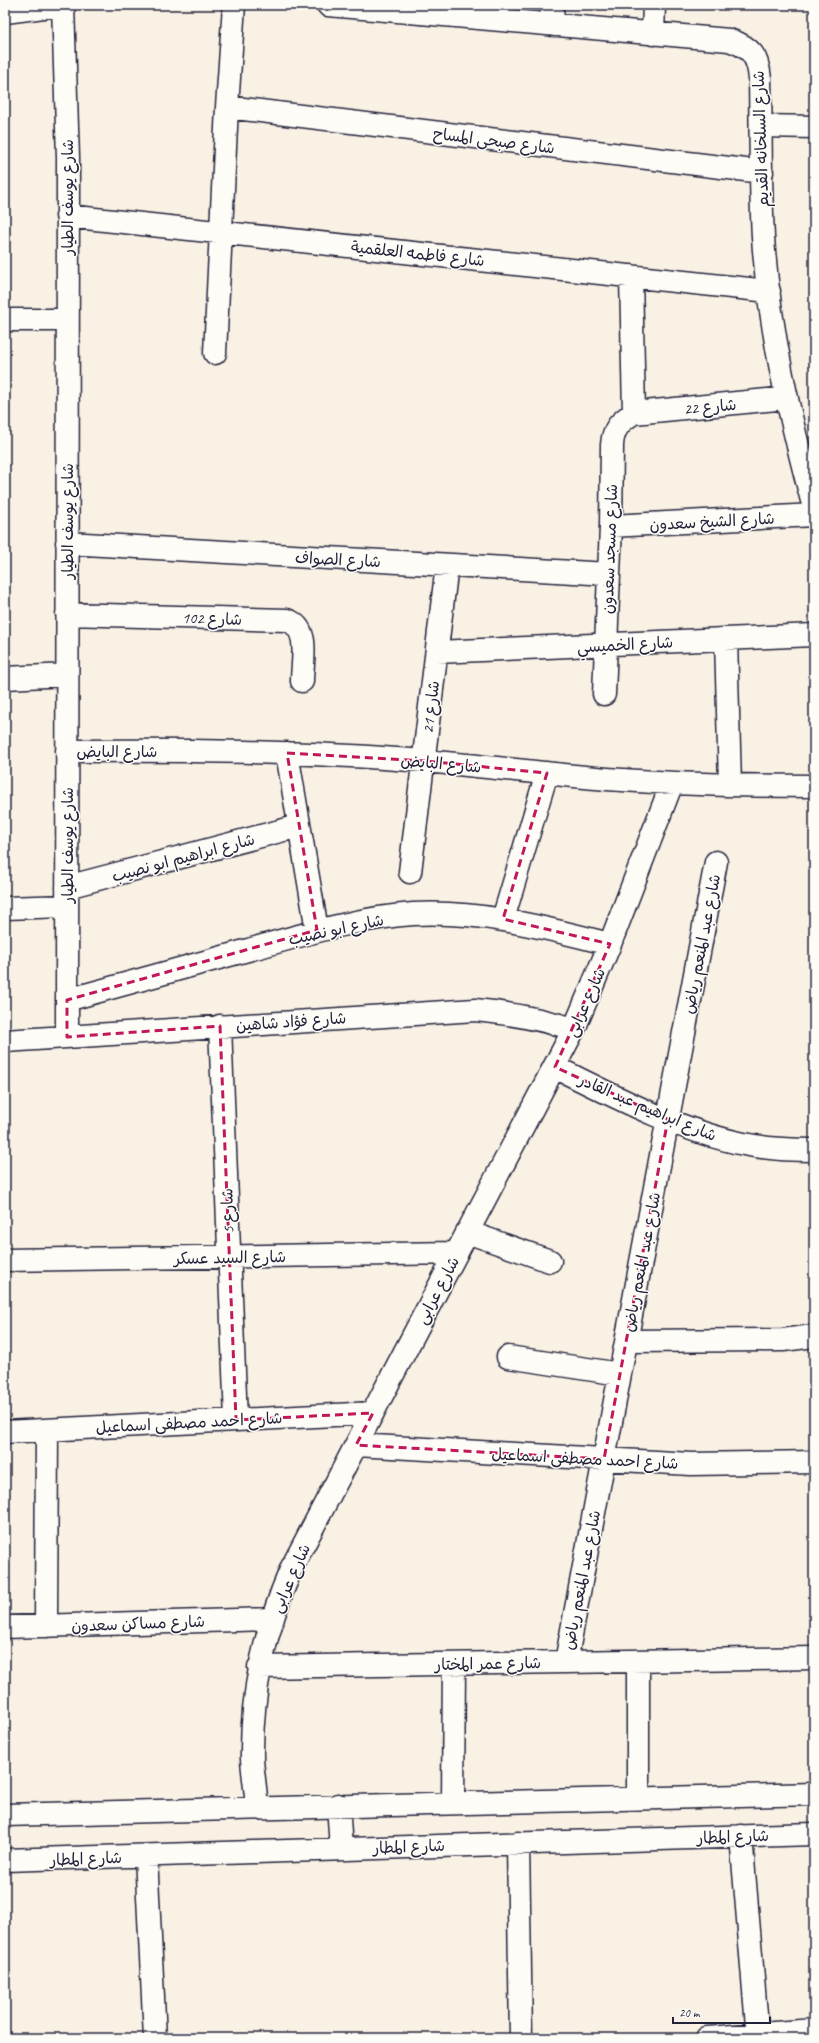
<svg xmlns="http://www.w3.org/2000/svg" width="819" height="2043" font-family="Caveat,'Playpen Sans Arabic',sans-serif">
<rect width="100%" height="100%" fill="#faf1e5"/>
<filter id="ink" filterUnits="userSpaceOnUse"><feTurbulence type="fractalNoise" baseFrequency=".025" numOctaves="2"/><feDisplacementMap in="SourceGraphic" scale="8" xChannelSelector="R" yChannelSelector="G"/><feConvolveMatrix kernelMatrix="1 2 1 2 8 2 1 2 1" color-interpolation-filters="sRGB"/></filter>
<g filter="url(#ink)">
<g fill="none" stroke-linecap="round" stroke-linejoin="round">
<g stroke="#22223b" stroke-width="25">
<path id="minor" d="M63,5L68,158L67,1037
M328,5L729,40C751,47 758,56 760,79C761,131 760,184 763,237C769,329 790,419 814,508
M552,5L553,25
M5,12L59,5
M653,34L654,5
M227,107L762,172
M761,126L814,127
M67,216L769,291
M631,276L634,413
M5,320H67
M215,353L227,107L234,5
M611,526L814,515
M67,543L609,574
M67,614L287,620C311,628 302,661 302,681
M726,639L730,785
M437,652L814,635
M5,678L67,675
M604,694L611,526L612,445C613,429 620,421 634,413L787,398
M67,751C186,750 305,751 424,761C485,766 546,774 607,779C676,784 745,786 814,786
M287,753L317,930
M410,872L447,565
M67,887L299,826
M5,908L67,906
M503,919L547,773
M67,1000C127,983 188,967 248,950C302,935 357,918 413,914C480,910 545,928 610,944
M220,1026L236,1420
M5,1041L475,1010C509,1013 541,1019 574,1029
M555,1067C611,1095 682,1132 744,1144C767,1149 791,1150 814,1150
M467,1232L550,1261
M5,1260L456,1253
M627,1341L783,1340L814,1336
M508,1357L620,1374
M5,1432L373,1413
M356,1445L691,1464L814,1462
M46,1626L47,1430
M5,1627L272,1619
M566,1662L716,862
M259,1667L814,1658
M638,1798V1661
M453,1802L454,1664
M338,1805L341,1848
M257,1808C256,1792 253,1775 252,1759C251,1690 265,1630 292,1567L574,1029L610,944L672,783
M5,1815L814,1794
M741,1836L758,2038
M518,1843L521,2038
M146,1856L155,2038
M5,1860L814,1834
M707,2038L814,2030"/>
</g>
<use href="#minor" stroke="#fdfcf7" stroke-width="22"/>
</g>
</g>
<path fill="none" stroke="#c2185b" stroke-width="3" stroke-dasharray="8 5" stroke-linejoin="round" d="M287,753L424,761L547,773L503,919L610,944L555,1067L668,1119L604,1459L356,1445L373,1413L236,1420L220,1026L67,1037V1000L317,930Z"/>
<g text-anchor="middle" stroke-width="3" stroke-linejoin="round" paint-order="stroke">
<g font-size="16" fill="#22223b" stroke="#fdfcf7">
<text transform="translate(760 139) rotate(-92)" y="6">شارع السلخانه القديم</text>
<text transform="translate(494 140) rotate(7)" y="6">شارع صبحى المساح</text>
<text transform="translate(67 197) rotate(-90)" y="6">شارع يوسف الطيار</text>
<text transform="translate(418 253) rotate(6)" y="6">شارع فاطمه العلقمية</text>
<text transform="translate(710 406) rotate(-5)" y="6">شارع 22</text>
<text transform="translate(67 521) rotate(-90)" y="6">شارع يوسف الطيار</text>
<text transform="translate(712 521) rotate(-3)" y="6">شارع الشيخ سعدون</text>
<text transform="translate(609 549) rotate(-88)" y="6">شارع مسجد سعدون</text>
<text transform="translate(338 559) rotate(3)" y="6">شارع الصواف</text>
<text transform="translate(212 618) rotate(2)" y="6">شارع 102</text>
<text transform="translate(625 644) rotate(-3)" y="6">شارع الخميسي</text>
<text transform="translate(430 707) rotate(-83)" y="6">شارع 21</text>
<text x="117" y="757">شارع البايض</text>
<text transform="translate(441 763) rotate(5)" y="6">شارع البايض</text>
<text transform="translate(67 845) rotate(-90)" y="6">شارع يوسف الطيار</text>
<text transform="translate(183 857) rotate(-15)" y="6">شارع ابراهيم ابو نصيب</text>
<text transform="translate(336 929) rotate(-12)" y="6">شارع ابو نصيب</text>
<text transform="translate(701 944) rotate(-79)" y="6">شارع عبد المنعم رياض</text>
<text transform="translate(585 1002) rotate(-66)" y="6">شارع عرابى</text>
<text transform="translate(291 1021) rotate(-4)" y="6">شارع فؤاد شاهين</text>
<text transform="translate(648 1107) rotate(23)" y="6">شارع ابراهيم عبد القادر</text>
<text transform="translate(227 1211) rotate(-92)" y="6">شارع 5</text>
<text transform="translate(230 1257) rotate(-1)" y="6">شارع السيد عسكر</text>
<text transform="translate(641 1262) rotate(-79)" y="6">شارع عبد المنعم رياض</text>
<text transform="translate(437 1290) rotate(-62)" y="6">شارع عرابى</text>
<text transform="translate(189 1422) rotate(-3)" y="6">شارع احمد مصطفى اسماعيل</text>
<text transform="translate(585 1458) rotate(3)" y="6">شارع احمد مصطفى اسماعيل</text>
<text transform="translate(290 1578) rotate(-66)" y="6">شارع عرابى</text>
<text transform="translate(581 1580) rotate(-79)" y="6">شارع عبد المنعم رياض</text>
<text transform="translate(138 1623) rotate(-2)" y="6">شارع مساكن سعدون</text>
<text transform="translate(488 1663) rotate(-1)" y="6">شارع عمر المختار</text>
<text transform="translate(733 1836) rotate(-2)" y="6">شارع المطار</text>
<text transform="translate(409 1846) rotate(-2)" y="6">شارع المطار</text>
<text transform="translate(86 1858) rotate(-2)" y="6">شارع المطار</text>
</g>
</g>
<rect width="819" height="2043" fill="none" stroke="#fdfcf7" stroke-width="20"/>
<rect x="10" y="10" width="799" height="2023" fill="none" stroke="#22223b" stroke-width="1.5" filter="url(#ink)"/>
<path d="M673 2017v6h97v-6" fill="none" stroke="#22223b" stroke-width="2"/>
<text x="679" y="2017" font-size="12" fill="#22223b" stroke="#fdfcf7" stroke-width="3" paint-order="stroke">20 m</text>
</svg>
